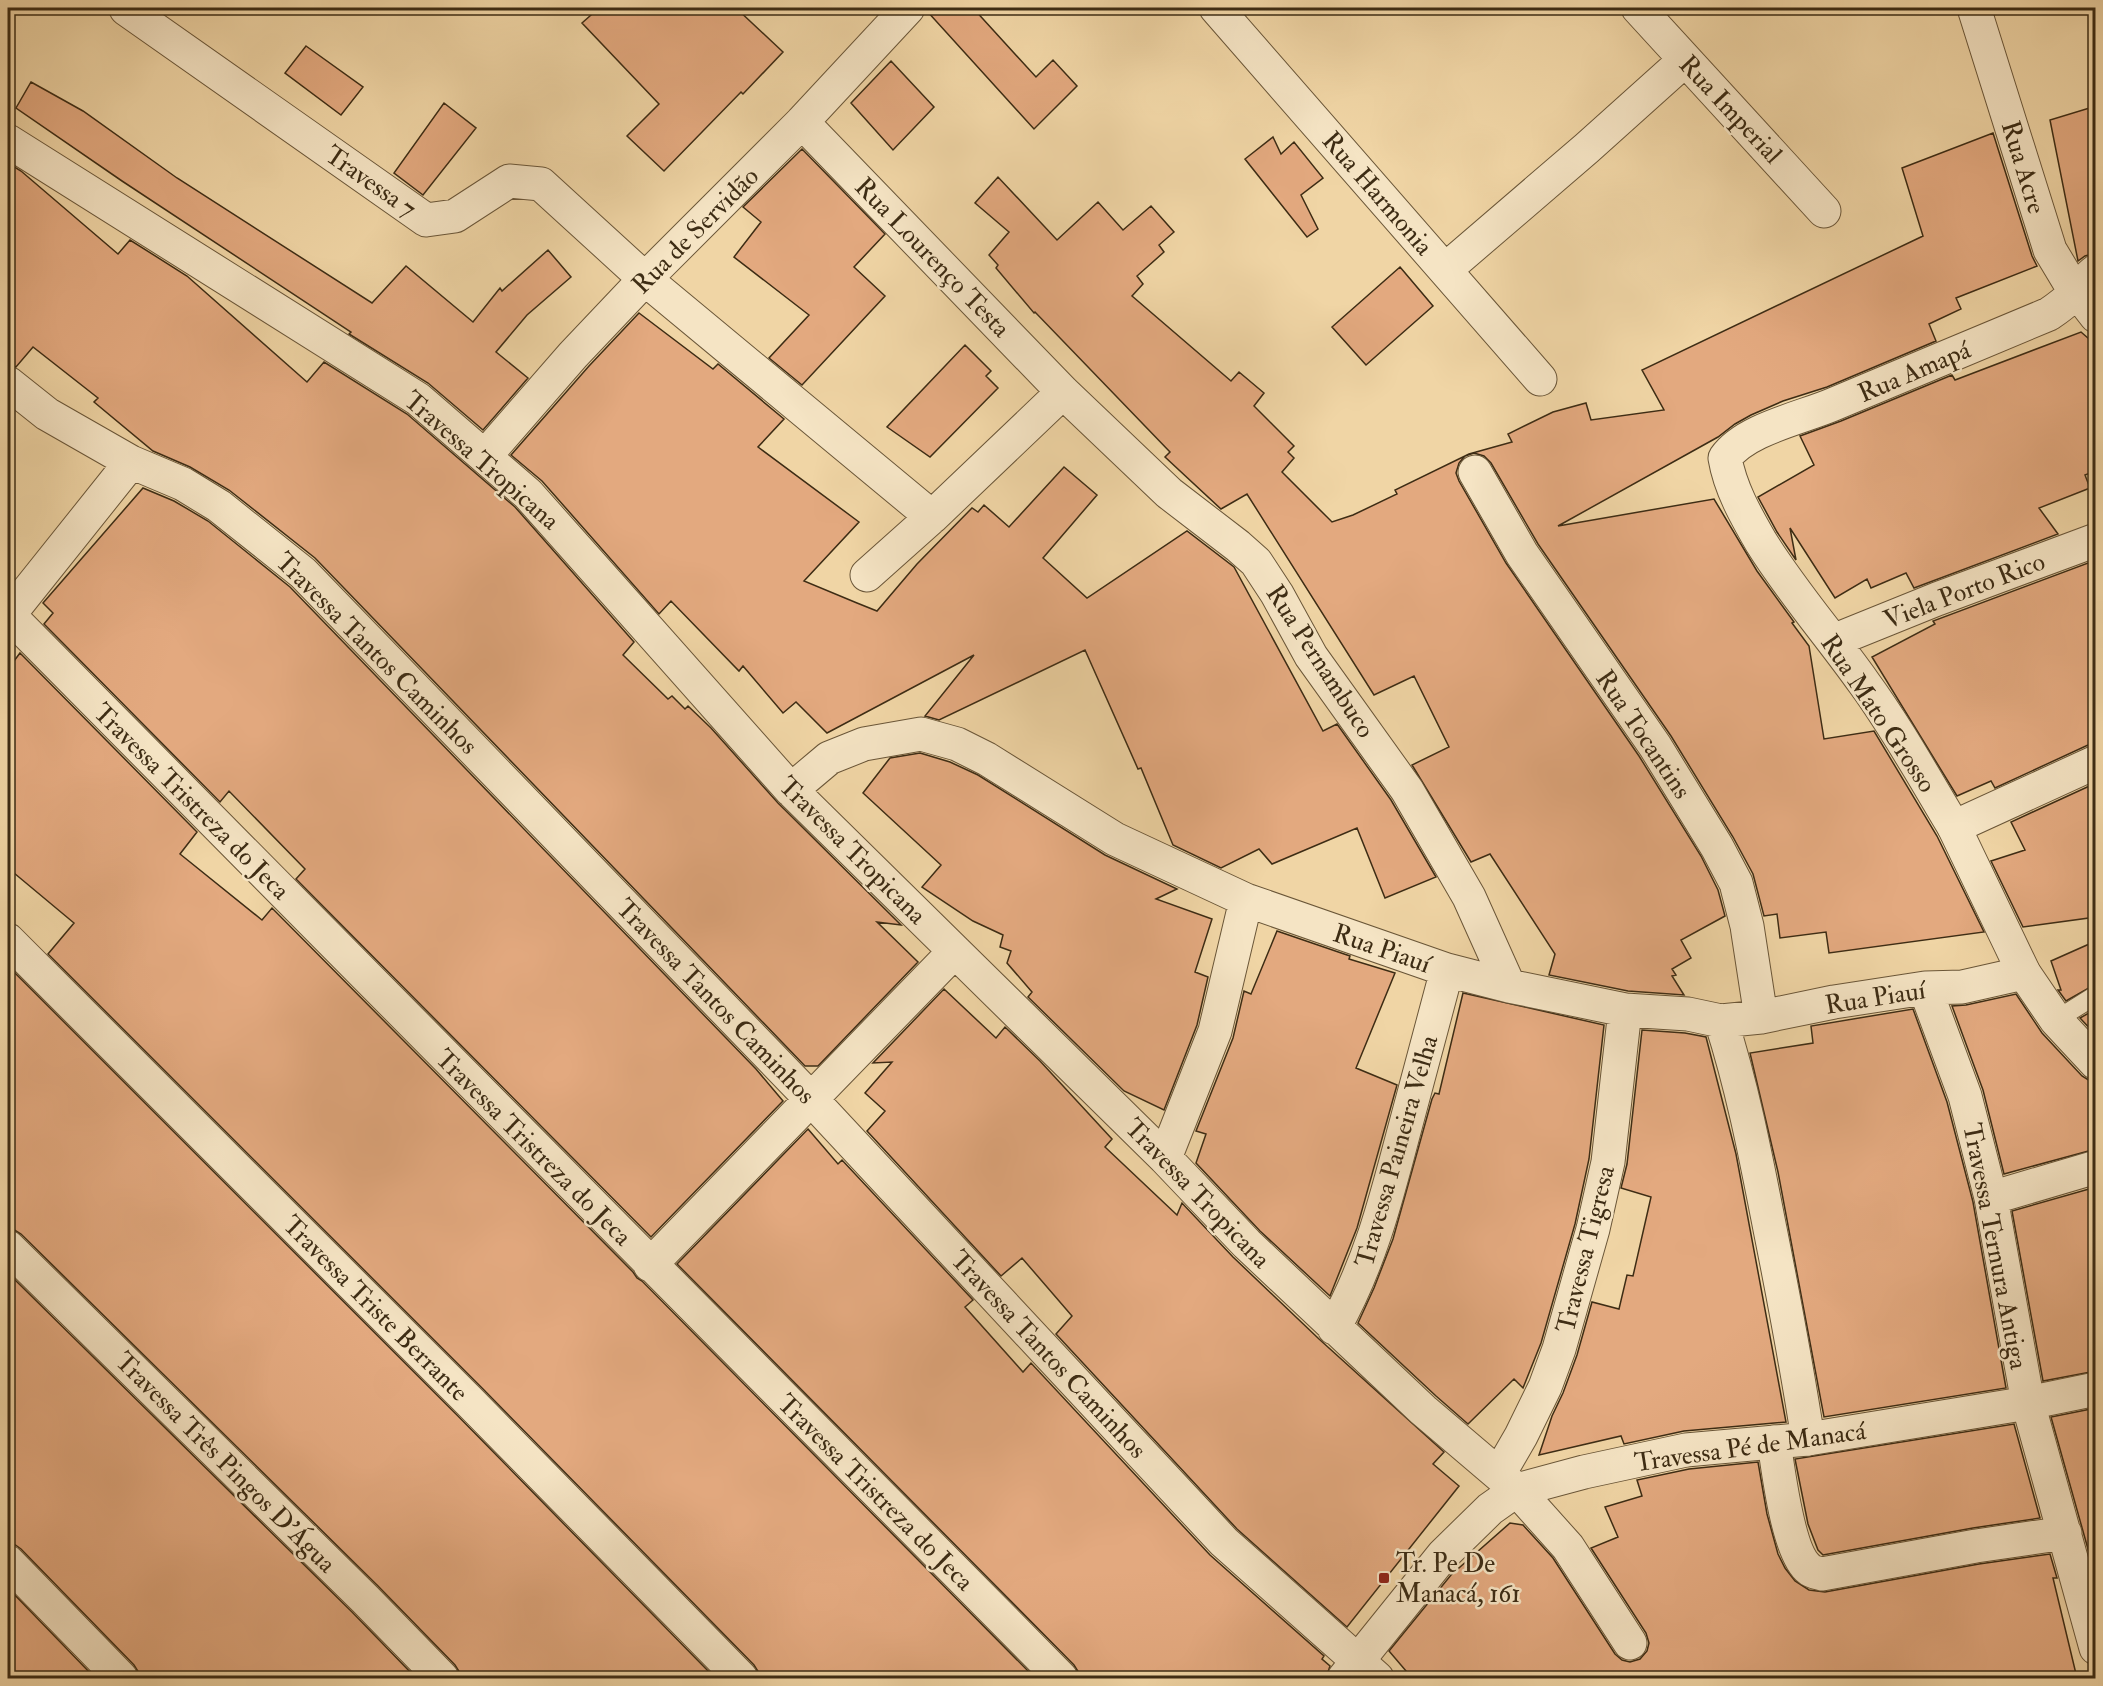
<svg xmlns="http://www.w3.org/2000/svg" width="2103" height="1686" font-family="'IM FELL Double Pica',serif">
<rect width="100%" height="100%" fill="#f0d5a5"/>
<filter id="stains"><feTurbulence type="fractalNoise" baseFrequency=".00333" numOctaves="4"/><feColorMatrix values="0 0 0 0 .2 0 0 0 0 .09 0 0 0 0 .02 0 0 0 .5 -.17"/></filter>
<radialGradient id="worn" r=".72"><stop offset=".6" stop-color="#630" stop-opacity="0"/><stop offset="1" stop-color="#630" stop-opacity=".3"/></radialGradient>
<path fill="#e3a97f" stroke="#3d2c14" stroke-width="1.5" d="M599,8H736L783,52L743,94L741,92L664,171L627,136L659,104L582,23Z
M926,8H973L1036,77L1053,60L1077,86L1034,129L926,10Z
M306,46L363,87L341,115L285,73Z
M891,61L934,107L893,150L851,103Z
M31,82L83,111L177,178L372,303L406,266L473,322L500,288L502,291L548,250L571,277L527,315L496,352L528,378L483,430L428,383L349,334L351,332L122,181L16,108Z
M444,103L476,128L423,195L394,173Z
M2096,106V253L2085,256L2078,261L2050,120Z
M1993,133L2032,256L2037,266L1956,298L1961,309L1929,324L1936,341L1827,387L1783,401L1751,415L1735,424L1718,437L1558,526L1714,499L1757,571L1794,622L1792,623L1809,646L1824,739L1874,731L1937,836L1984,932L1829,953L1826,932L1780,938L1777,914L1764,916L1753,874L1733,837L1671,736L1538,544L1491,463L1484,456L1474,453L1465,456L1459,463L1456,473L1459,481L1506,563L1639,756L1701,856L1718,890L1725,916L1681,940L1691,958L1672,969L1676,975L1672,976L1684,995L1628,991L1549,975L1555,954L1490,854L1471,862L1412,765L1449,747L1414,676L1374,695L1247,494L1221,509L1165,457L1170,452L1035,312L1034,313L996,268L998,265L989,255L1009,232L975,203L998,177L1057,240L1098,202L1123,230L1151,206L1174,232L1159,245L1164,252L1137,276L1143,284L1132,296L1231,381L1239,372L1264,393L1254,406L1294,446L1288,452L1294,458L1282,472L1332,522L1353,515L1397,494L1395,490L1469,454L1512,442L1508,434L1553,412L1586,403L1591,420L1664,410L1642,370L1923,236L1902,168Z
M1273,137L1281,154L1294,142L1323,178L1301,195L1318,229L1307,237L1245,159Z
M802,149L885,234L854,267L885,296L802,385L769,358L809,315L734,257L761,222L743,207Z
M8,163L21,171L118,254L130,240L187,276L307,382L324,362L407,414L515,507L634,642L623,655L668,699L672,696L685,709L688,706L711,728L778,803L901,925L877,922L918,962L818,1066H805L315,558L229,490L190,467L153,451L94,402L98,398L33,347L16,367L8,365Z
M1400,267L1433,306L1366,365L1332,327Z
M639,313L713,369L718,364L784,419L758,447L859,522L804,581L857,603L877,611L917,564L972,508L978,512L984,505L1009,527L1064,467L1097,495L1043,558L1087,598L1187,531L1234,567L1323,731L1337,724L1391,800L1436,877L1385,898L1357,828L1272,864L1259,849L1221,868L1173,845L1141,768L1138,769L1085,650L939,720L925,716L974,655L827,733L796,702L783,713L743,666L739,671L671,601L659,614L542,481L511,455L589,366Z
M2081,332L2096,345V471L2085,475L2090,488L2039,508L2058,534L1914,588L1906,573L1871,588L1867,579L1835,598L1790,528L1796,560L1777,532L1758,497L1814,465L1800,436L1841,421L1952,375L1955,380Z
M965,345L991,371L986,376L998,388L930,457L887,427Z
M143,488L174,501L208,521L290,587L756,1069L783,1101L651,1237L296,879L305,869L229,791L220,802L44,624L53,613L43,603Z
M2096,560V744L2088,745L1995,788L1991,781L1957,796L1872,657L1935,624L1933,621Z
M20,653L197,832L180,854L262,920L272,908L633,1272L637,1278L642,1281L1035,1678H759V1673L754,1665L483,1389L48,954L74,923L8,868V669Z
M920,753L950,762L978,775L1105,855L1177,889L1156,899L1212,919L1195,972L1208,977L1197,1025L1164,1110L1124,1091L1028,997L1032,992L1007,963L1011,951L1000,947L1003,935L973,921L922,887L941,865L863,793L890,758Z
M2096,783V917L2023,927L1991,861L2025,850L2011,822Z
M1277,931L1350,956L1349,959L1395,973L1356,1068L1397,1085L1357,1228L1330,1296L1260,1231L1196,1163L1206,1134L1196,1131L1233,1038L1244,991L1251,994Z
M2096,941V984L2066,1001L2058,990H2061L2051,961Z
M8,966L457,1415L715,1678H460V1673L455,1665L378,1586L21,1234L13,1229H8Z
M944,989L996,1038L1005,1027L1040,1061L1112,1139L1105,1147L1177,1215L1182,1203L1233,1257L1319,1339L1444,1452L1433,1464L1459,1486L1347,1627L1237,1529L1056,1334L1072,1316L1022,1258L1001,1276L867,1131L885,1111L865,1093L892,1062L873,1063Z
M1463,993L1604,1025L1589,1159L1575,1224L1541,1343L1523,1388L1514,1379L1468,1424L1436,1396L1358,1323L1374,1288L1393,1239L1432,1099L1435,1093L1439,1094Z
M2016,994L2042,1033L2082,1076L2090,1081H2096V1149L2004,1174L1983,1090L1952,1006L1966,1005Z
M1913,1009L1947,1102L1973,1202L2006,1388L1824,1417L1778,1172L1750,1053L1813,1043L1811,1026Z
M2096,1009V1035L2080,1018Z
M1642,1030L1685,1033L1706,1037L1736,1154L1786,1422L1684,1431L1624,1444L1621,1436L1539,1455L1552,1416L1563,1393L1577,1355L1592,1302L1619,1309L1627,1275L1633,1276L1651,1197L1621,1188L1627,1164Z
M808,1129L838,1164L842,1160L973,1300L965,1307L1023,1372L1031,1363L1210,1555L1324,1656L1322,1659L1330,1666L1326,1678H1079V1673L1074,1665L677,1264Z
M2096,1187V1371L2043,1381L2012,1211Z
M8,1273L352,1612L416,1678H139V1673L134,1665L21,1549L14,1544H8Z
M2096,1408V1573L2095,1574L2051,1417Z
M2014,1424L2040,1518L1973,1528L1823,1555L1818,1550L1808,1524L1795,1459Z
M1758,1462L1767,1514L1778,1554L1785,1568L1795,1581L1809,1590L1825,1592L1979,1564L2050,1554L2057,1578H2053L2077,1678H1412L1389,1651L1451,1575L1510,1523L1523,1525L1553,1558L1615,1654L1622,1660L1630,1662L1640,1659L1647,1651L1649,1643L1646,1633L1591,1548L1618,1537L1605,1507L1642,1496L1637,1480L1689,1469Z
M8,1588L95,1678H8Z"/>
<g fill="none" stroke-linecap="round" stroke-linejoin="round">
<g stroke="#6a5638" stroke-width="20">
<path id="service" d="M2056,1020L2096,995"/>
</g>
<g stroke="#6a5638" stroke-width="35">
<path id="minor" d="M1216,8L1540,379
M1638,8L1824,211
M1974,8L2050,250L2068,280L2096,316
M126,9L426,220L455,216L509,181L541,184L645,279L932,517
M802,122L1063,392L1169,493L1238,546L1256,562L1277,594L1311,656L1407,790L1469,897L1509,986
M8,141L418,399L528,494L791,790L1165,1158L1247,1244L1423,1410L1517,1490L1568,1547L1630,1643
M1445,270L1587,148L1685,60
M8,383L47,414L131,462L183,484L219,506L303,573L812,1100L1224,1542L1377,1678
M485,456L573,355L645,279L802,122L908,8
M1475,472L1522,554L1655,746L1717,847L1736,883L1747,926L1761,1017
M867,575L932,517L1063,392
M8,614L1061,1678
M8,616L131,462
M1833,641L1937,599L2096,540
M791,790L829,758L864,744L921,734L957,744L987,759L1115,839L1246,900L1447,970L1509,986L1625,1010L1688,1014L1721,1021L1761,1017L1834,1002L1925,988L1962,987L2024,973
M1954,827C1925,779 1897,728 1864,683C1830,635 1792,592 1761,542C1746,516 1730,488 1725,458C1745,429 1802,418 1834,404C1906,374 1977,344 2049,314C2058,308 2067,301 2075,293C2083,285 2087,277 2096,271
M8,940L470,1402L741,1678
M1925,988L1965,1096L1991,1198L2028,1403L2096,1648
M1721,1021C1743,1089 1756,1158 1770,1229C1784,1299 1797,1368 1808,1439
M1165,1158L1215,1031L1246,900
M1991,1198L2096,1167
M8,1247L365,1599L442,1678
M650,1265L954,952
M1334,1328C1369,1265 1385,1204 1403,1135C1418,1080 1432,1025 1447,970
M1774,1442C1778,1469 1788,1553 1809,1569C1812,1572 1818,1573 1822,1574L1976,1546L2065,1533
M1499,1474L1521,1436L1545,1387L1559,1349L1593,1229L1608,1162L1625,1010
M8,1562L121,1678"/>
</g>
<g stroke="#6a5638" stroke-width="35">
<path id="tertiary" d="M2096,762L1954,827L2024,973L2056,1020L2096,1063
M1344,1678L1443,1555L1490,1509L1517,1490L1584,1472L1686,1450L1808,1439L2028,1403L2096,1389"/>
</g>
<use href="#service" stroke="#f5e4c4" stroke-width="18"/>
<use href="#minor" stroke="#f5e4c4" stroke-width="33"/>
<use href="#tertiary" stroke="#f5e4c4" stroke-width="33"/>
</g>
<rect fill="#8f2418" stroke="#f5e4c4" stroke-width="2" x="1378" y="1572" width="12" height="12" rx="3"/>
<g text-anchor="middle" stroke-width="5" stroke-linejoin="round" paint-order="stroke">
<g font-size="26" fill="#3d2c14" stroke="#f5e4c4">
<text transform="translate(1731 109) rotate(47)" y="9">Rua Imperial</text>
<text transform="translate(2024 167) rotate(73)" y="9">Rua Acre</text>
<text transform="translate(371 181) rotate(35)" y="9">Travessa 7</text>
<text transform="translate(1378 193) rotate(49)" y="9">Rua Harmonia</text>
<text transform="translate(695 230) rotate(-45)" y="9">Rua de Servidão</text>
<text transform="translate(933 257) rotate(46)" y="9">Rua Lourenço Testa</text>
<text transform="translate(1914 371) rotate(-23)" y="9">Rua Amapá</text>
<text transform="translate(482 460) rotate(41)" y="9">Travessa Tropicana</text>
<text transform="translate(1964 590) rotate(-21)" y="9">Viela Porto Rico</text>
<text transform="translate(377 653) rotate(45)" y="9">Travessa Tantos Caminhos</text>
<text transform="translate(1321 661) rotate(57)" y="9">Rua Pernambuco</text>
<text transform="translate(1879 713) rotate(56)" y="9">Rua Mato Grosso</text>
<text transform="translate(1644 734) rotate(56)" y="9">Rua Tocantins</text>
<text transform="translate(192 801) rotate(45)" y="9">Travessa Tristreza do Jeca</text>
<text transform="translate(853 850) rotate(45)" y="9">Travessa Tropicana</text>
<text transform="translate(1382 948) rotate(19)" y="9">Rua Piauí</text>
<text transform="translate(1875 997) rotate(-9)" y="9">Rua Piauí</text>
<text transform="translate(716 1001) rotate(46)" y="9">Travessa Tantos Caminhos</text>
<text transform="translate(534 1147) rotate(45)" y="9">Travessa Tristreza do Jeca</text>
<text transform="translate(1396 1151) rotate(-74)" y="9">Travessa Paineira Velha</text>
<text transform="translate(1198 1193) rotate(46)" y="9">Travessa Tropicana</text>
<text transform="translate(1996 1246) rotate(79)" y="9">Travessa Ternura Antiga</text>
<text transform="translate(1585 1249) rotate(-76)" y="9">Travessa Tigresa</text>
<text transform="translate(376 1308) rotate(45)" y="9">Travessa Triste Berrante</text>
<text transform="translate(1049 1354) rotate(47)" y="9">Travessa Tantos Caminhos</text>
<text transform="translate(1750 1446) rotate(-8)" y="9">Travessa Pé de Manacá</text>
<text transform="translate(226 1462) rotate(45)" y="9">Travessa Três Pingos D'Água</text>
<text transform="translate(876 1492) rotate(45)" y="9">Travessa Tristreza do Jeca</text>
</g>
<g font-size="26" fill="#3d2c14" stroke="#f5e4c4" text-anchor="start">
<text x="1396" y="1572">Tr. Pe De<tspan x="1396" dy="30">Manacá, 161</tspan></text>
</g>
</g>
<rect width="2103" height="1686" fill="none" stroke="#f0d5a5" stroke-width="30"/>
<rect x="9" y="9" width="2085" height="1668" fill="none" stroke="#3d2c14" stroke-width="3"/>
<rect x="15" y="15" width="2073" height="1656" fill="none" stroke="#3d2c14" stroke-width="1.5"/>
<rect width="100%" height="100%" filter="url(#stains)"/>
<rect width="100%" height="100%" fill="url(#worn)"/>
</svg>
